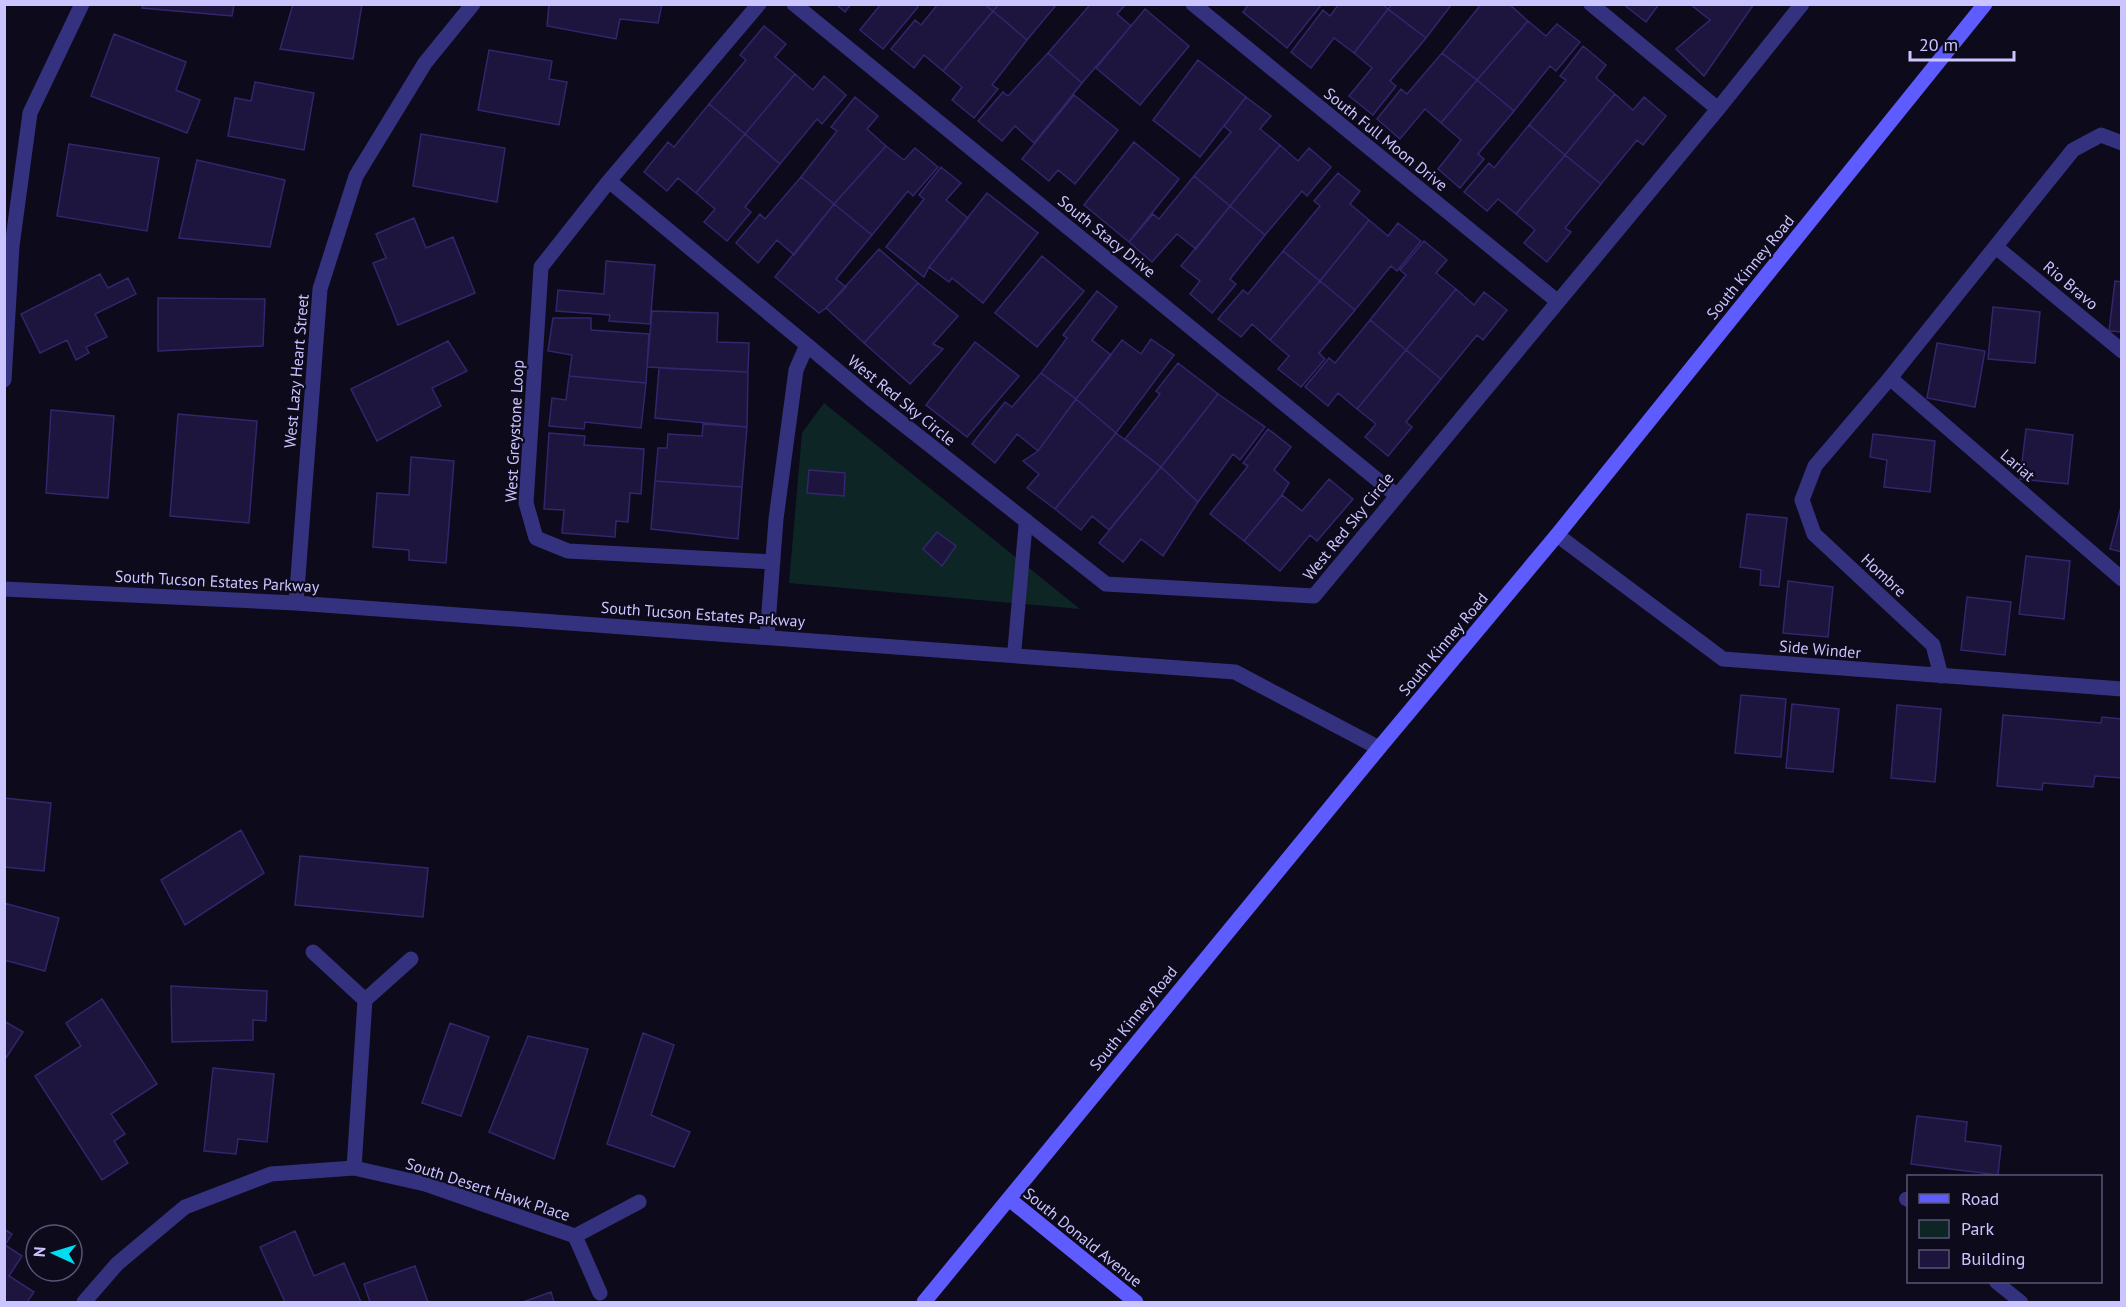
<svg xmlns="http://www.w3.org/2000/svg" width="2126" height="1307" font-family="'PT Sans',sans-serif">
<rect width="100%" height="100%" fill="#0d0a1c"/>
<path fill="#0d2625" d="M824,403L1080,609L789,583L802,433Z"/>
<path fill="#1d153e" stroke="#32266c" stroke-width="1.5" d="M143,4H234L232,16L142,8Z
M293,4H362L353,59L280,49Z
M549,4H662L658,23L620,19L616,39L547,26Z
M836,4H851L845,12Z
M881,4H915L918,7L883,49L860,30Z
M938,4H984L993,11L943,71L924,55L914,68L891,49L915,20L921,25Z
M984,4H999L993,11Z
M999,4H1057L1027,40L993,11Z
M1086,4H1126L1117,14L1131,26L1082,83L1048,53L1089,6Z
M1249,4H1322L1287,48L1243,12Z
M1339,4H1382L1388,9L1354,53L1334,38L1311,68L1291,52L1323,10L1330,16Z
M1392,4H1452L1426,38L1388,9Z
M1476,4H1509L1528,21L1477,80L1442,53L1479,7Z
M1623,4H1659L1646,22Z
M1690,4H1754L1704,76L1676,49L1710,20Z
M1145,9L1189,46L1140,105L1096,68Z
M1388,9L1426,38L1390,81L1396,86L1373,115L1349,96L1372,68L1354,53Z
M993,11L1027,40L992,85L998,89L974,118L952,100L962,87L943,71Z
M1528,21L1546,36L1557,24L1580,42L1556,71L1550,66L1514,111L1477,80Z
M764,26L786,44L775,57L795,74L745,134L709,104L746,60L740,55Z
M114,34L186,62L176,90L200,100L187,133L91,96Z
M1583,46L1606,65L1596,78L1615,94L1565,155L1529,125L1566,80L1560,76Z
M489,50L552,61L549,79L567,82L559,125L478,110Z
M1048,53L1082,83L1034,143L1015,126L1002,141L978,121L1003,92L1008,96Z
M1442,53L1477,80L1441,123L1425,109L1400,139L1377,119L1401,89L1407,94Z
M1198,60L1246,97L1200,157L1153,120Z
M795,74L813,90L824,76L846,95L822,124L817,119L780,164L745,134Z
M1477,80L1514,111L1478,154L1484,159L1460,188L1438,169L1461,140L1441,123Z
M255,82L314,93L304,150L228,136L235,98L251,101Z
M1615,94L1633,110L1644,97L1666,116L1643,145L1637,140L1601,184L1565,155Z
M1074,95L1118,130L1075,184L1058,170L1049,181L1022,159Z
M855,97L878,116L867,129L886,146L834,204L801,177L837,131L831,127Z
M1246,97L1271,116L1260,129L1280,145L1230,206L1194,176L1231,132L1224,126Z
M709,104L745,134L696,193L678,178L667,191L644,172L668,142L674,147Z
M1529,125L1565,155L1516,214L1498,199L1487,211L1464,192L1489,163L1494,168Z
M421,134L505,148L497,202L413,186Z
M745,134L780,164L745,207L751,212L727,241L704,222L715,209L696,193Z
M1134,142L1179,179L1129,242L1084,205Z
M69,144L159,158L147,231L57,216Z
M1280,145L1298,161L1309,148L1331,167L1307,196L1302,191L1265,235L1230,206Z
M886,146L904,160L915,148L938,167L913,196L908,191L872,235L834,204Z
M1565,155L1601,184L1565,228L1571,232L1547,262L1524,243L1535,230L1516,214Z
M197,160L285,180L270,247L179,238Z
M941,167L961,183L946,200L968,218L929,267L924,277L886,247L924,199L919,195Z
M1338,173L1360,191L1350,204L1369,220L1320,281L1283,251L1320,206L1314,201Z
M1194,176L1230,206L1196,249L1177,234L1152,262L1129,242L1153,214L1159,219Z
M801,177L834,204L794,255L777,240L758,263L736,243L760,214L765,219Z
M987,193L1038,233L983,303L952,278L949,282L929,267Z
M834,204L872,235L836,279L846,287L826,308L819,313L775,277Z
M1230,206L1265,235L1230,279L1236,284L1212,313L1190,294L1200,281L1181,266Z
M414,218L426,248L453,237L475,293L398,325L373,263L386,258L376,234Z
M1369,220L1388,236L1398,223L1421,241L1397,271L1391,266L1355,310L1320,281Z
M1424,241L1447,260L1436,273L1456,289L1406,350L1370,320L1406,275L1400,270Z
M879,249L918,283L864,343L826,308Z
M1283,251L1320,281L1270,340L1252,324L1241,337L1218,319L1243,290L1248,294Z
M1042,256L1084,291L1037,347L995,313Z
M606,261L655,265L650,324L609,321L610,315L556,311L558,290L604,294Z
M100,274L108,288L128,278L136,294L95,314L107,337L86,347L89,353L76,360L67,340L40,353L21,314Z
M1320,281L1355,310L1319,353L1325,359L1301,387L1278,369L1289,356L1270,340Z
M2115,281L2122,282V332L2109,331Z
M918,283L958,316L933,344L943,349L910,384L864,343Z
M1456,289L1474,305L1484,292L1507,310L1483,340L1477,335L1441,379L1406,350Z
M1097,291L1117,307L1092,340L1111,355L1076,399L1041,373L1067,338L1063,335Z
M158,298L265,299L263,346L158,351Z
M1993,307L2040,312L2035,363L1988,359Z
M652,311L718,313L717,342L749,343L748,372L647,367Z
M553,318H591V330L649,334L646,383L569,376L572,355L548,351Z
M1370,320L1406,350L1357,409L1338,393L1328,406L1305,387L1329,358L1335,363Z
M1151,339L1174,355L1116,433L1076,399L1122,340L1141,354Z
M448,341L467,371L432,388L441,406L377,441L351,389Z
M975,342L1019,376L967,437L926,405Z
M1937,343L1985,351L1975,407L1927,398Z
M1406,350L1441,379L1406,422L1412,427L1388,456L1365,437L1376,424L1357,409Z
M1178,363L1218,394L1161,467L1125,439L1160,394L1156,391Z
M659,368L748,372L747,427L655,418Z
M1041,373L1076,399L1038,451L1017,434L995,463L972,444L1005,402L1012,407Z
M569,376L646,383L641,428L585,422L584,429L549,426L552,398L566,400Z
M1218,394L1265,427L1240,460L1233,454L1198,502L1161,467Z
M1076,399L1116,433L1055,509L1027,488L1039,474L1023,461L1038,451Z
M51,410L114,416L108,498L46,493Z
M178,414L257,421L249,523L170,516Z
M703,424L747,427L742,487L655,481L658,448H667L668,434L702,436Z
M1268,429L1291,447L1274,470L1289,483L1282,495L1244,541L1210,514L1248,466L1243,463Z
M2026,429L2073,435L2068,484L2020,479Z
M549,433L585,436L584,445L644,449L641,494L630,493L628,522L616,521L615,537L562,533L564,510L544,509Z
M1116,433L1161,467L1109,530L1092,516L1081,530L1055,509Z
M1873,434L1935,441L1930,492L1884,487L1887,460L1870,457Z
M411,457L454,461L446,563L409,560V550L373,547L377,493L409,495Z
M1161,467L1198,502L1163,556L1141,539L1123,562L1099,543Z
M809,470L845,473L844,496L807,493Z
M1329,479L1353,499L1317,541L1310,535L1280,571L1244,541L1282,495L1302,511Z
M655,481L742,487L738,539L651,529Z
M2122,503V552L2110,549Z
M1747,514L1787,518L1779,587L1760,585L1761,570L1740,567Z
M937,532L956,546L942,566L923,549Z
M2026,556L2070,561L2064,619L2019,614Z
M1788,581L1833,587L1828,637L1783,633Z
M1967,597L2011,602L2005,655L1961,650Z
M1741,695L1786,699L1781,757L1735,753Z
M1792,704L1839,709L1833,772L1786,768Z
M1897,705L1941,709L1935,782L1891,778Z
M2003,715L2101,723L2102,717L2122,719V778L2095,776L2093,787L2043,783L2042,790L1997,786Z
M4,798L51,803L44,871L4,867Z
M241,830L264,873L185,925L161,880Z
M300,856L428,868L423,917L295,905Z
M4,903L59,918L45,971L4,960Z
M171,986L267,991L266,1021L253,1020V1040L172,1042Z
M102,999L157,1084L111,1114L125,1134L114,1141L128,1163L102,1180L35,1076L81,1046L66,1023Z
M4,1021L23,1032L4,1061Z
M450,1023L489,1037L461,1116L422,1103Z
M643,1033L674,1045L651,1115L690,1132L674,1167L607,1144Z
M528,1036L588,1049L554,1159L489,1132Z
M213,1068L274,1074L267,1142L238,1139L236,1154L204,1151Z
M1917,1116L1967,1122L1965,1141L2001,1146L1998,1175L1911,1164Z
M4,1229L12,1234L5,1245L22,1256L9,1276L34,1292L27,1302H4Z
M295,1231L314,1276L344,1263L361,1302H285L260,1247Z
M415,1266L428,1302H370L364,1284Z
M551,1292L554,1302H523Z"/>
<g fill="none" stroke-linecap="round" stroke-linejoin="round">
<path stroke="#34327e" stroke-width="14" d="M1014,655L1026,520
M1906,1199L1908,1200
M1996,1282L2021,1302"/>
<path stroke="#34327e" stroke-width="15" d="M759,4L609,181L541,267L526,503L536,538L568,551L773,562
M794,4L1396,495
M1193,4L1557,301
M1591,4L1718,109
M609,181L807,345L796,370L776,519L767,637
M1996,247L2122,351
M807,345L870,398L1106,584L1314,596L1718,109L1802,4
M1890,378L2122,579
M4,380L12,246L30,113L82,4
M1557,535L1723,659L2122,689
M4,589L296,603L1235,672L1379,748
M296,603L320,289L356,176L425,63L473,4
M1941,676L1933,645L1814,534L1802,500L1815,466L1890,378L2073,150L2101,135L2122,143
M313,952L365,1000
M354,1168L365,1000L411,959
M575,1236L639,1202
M84,1302L117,1264L185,1207L271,1174L354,1168L425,1184L575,1236L600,1293"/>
<path stroke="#5e5cff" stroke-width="15" d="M1009,1199L1136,1302
M924,1302L1379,748L1557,535L1985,4"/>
</g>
<g text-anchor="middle" stroke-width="4.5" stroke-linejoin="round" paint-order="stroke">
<g font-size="16" fill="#cbc5ff" stroke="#0d0a1c">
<text transform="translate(1386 139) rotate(39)" y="6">South Full Moon Drive</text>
<text transform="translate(1107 236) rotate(39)" y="6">South Stacy Drive</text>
<text transform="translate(1750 267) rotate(-51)" y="6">South Kinney Road</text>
<text transform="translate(2071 285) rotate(40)" y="6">Rio Bravo</text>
<text transform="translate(296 371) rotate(-85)" y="6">West Lazy Heart Street</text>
<text transform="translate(902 400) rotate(39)" y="6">West Red Sky Circle</text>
<text transform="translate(514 431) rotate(-87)" y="6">West Greystone Loop</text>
<text transform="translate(2018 465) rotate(41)" y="6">Lariat</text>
<text transform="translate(1348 526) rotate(-51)" y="6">West Red Sky Circle</text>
<text transform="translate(1884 575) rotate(43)" y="6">Hombre</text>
<text transform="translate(217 581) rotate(3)" y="6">South Tucson Estates Parkway</text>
<text transform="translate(703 614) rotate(4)" y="6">South Tucson Estates Parkway</text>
<text transform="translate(1443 644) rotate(-50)" y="6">South Kinney Road</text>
<text transform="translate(1820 649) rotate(5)" y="6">Side Winder</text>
<text transform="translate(1133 1018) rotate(-51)" y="6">South Kinney Road</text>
<text transform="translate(488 1189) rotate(18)" y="6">South Desert Hawk Place</text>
<text transform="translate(1083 1237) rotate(39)" y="6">South Donald Avenue</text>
</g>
</g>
<rect width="2126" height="1307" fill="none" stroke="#cbc5ff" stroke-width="12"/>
<rect x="1907" y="1175" width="195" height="108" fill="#0d0a1c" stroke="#595577" stroke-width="1.5"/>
<rect x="1919" y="1194" width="30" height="9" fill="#5e5cff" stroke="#595577" stroke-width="1.5"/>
<text x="1961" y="1205" font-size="18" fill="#cbc5ff">Road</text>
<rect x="1919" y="1220" width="30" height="18" fill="#0d2625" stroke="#595577" stroke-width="1.5"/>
<text x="1961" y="1235" font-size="18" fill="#cbc5ff">Park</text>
<rect x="1919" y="1250" width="30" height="18" fill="#1d153e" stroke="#595577" stroke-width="1.5"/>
<text x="1961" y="1265" font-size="18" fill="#cbc5ff">Building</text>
<g transform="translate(54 1253) rotate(274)"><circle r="28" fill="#0d0a1c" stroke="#595577" stroke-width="1.5"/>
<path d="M0-4.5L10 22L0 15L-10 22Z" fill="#00ddf0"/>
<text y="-9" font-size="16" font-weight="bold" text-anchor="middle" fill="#cbc5ff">N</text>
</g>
<path d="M1910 51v9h104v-9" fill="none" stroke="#cbc5ff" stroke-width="3"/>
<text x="1919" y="51" font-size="18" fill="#cbc5ff" stroke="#0d0a1c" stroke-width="4.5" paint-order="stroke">20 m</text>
</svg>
